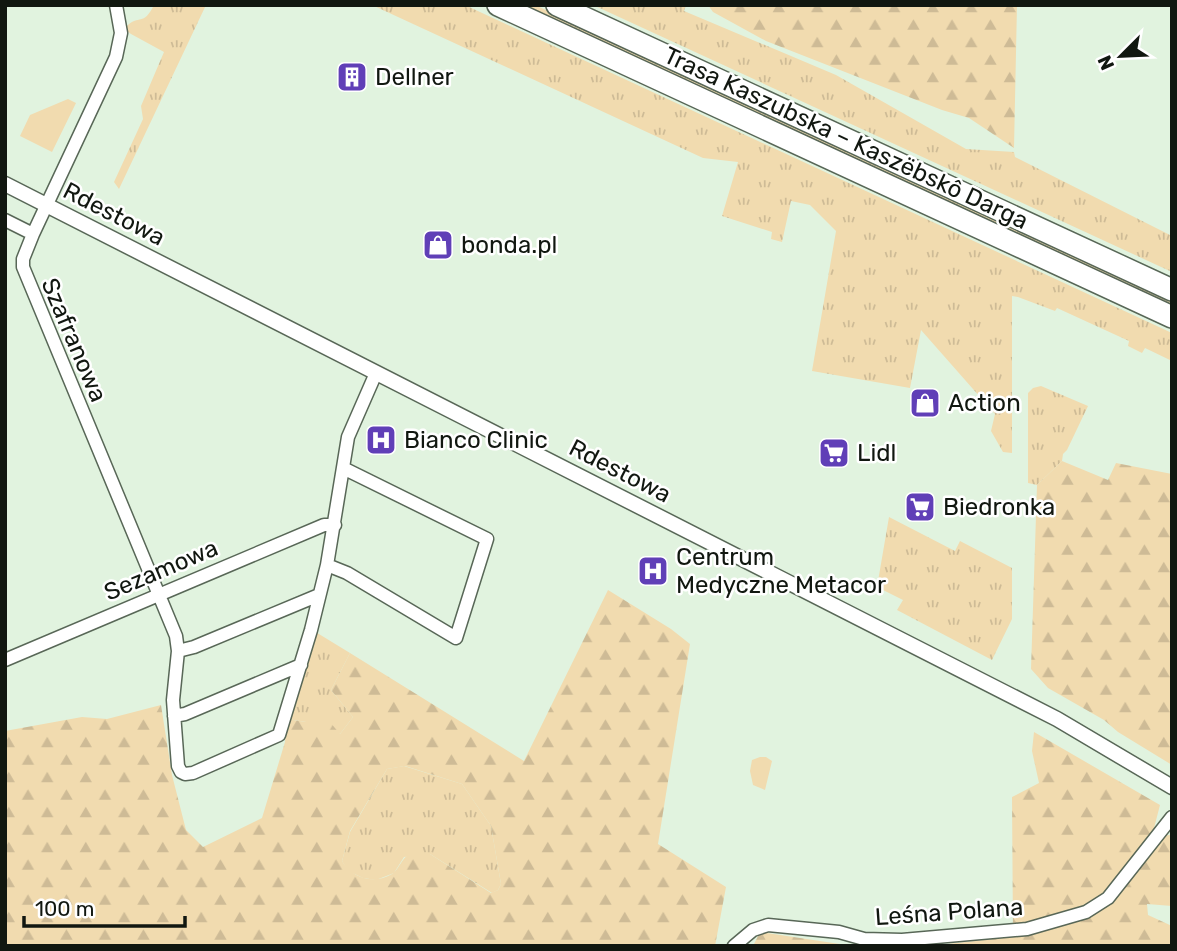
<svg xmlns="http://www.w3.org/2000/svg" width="1177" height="951" font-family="Rubik,sans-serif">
<defs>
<pattern id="grass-tufts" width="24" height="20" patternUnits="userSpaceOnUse" patternTransform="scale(1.75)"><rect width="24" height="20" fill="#f1dbaf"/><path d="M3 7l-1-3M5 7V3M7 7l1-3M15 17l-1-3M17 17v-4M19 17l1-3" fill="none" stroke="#cebb96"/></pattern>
<pattern id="forest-firs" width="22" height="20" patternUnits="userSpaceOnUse" patternTransform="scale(1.75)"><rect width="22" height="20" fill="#f1dbaf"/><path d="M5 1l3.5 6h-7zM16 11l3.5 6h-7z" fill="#cebb96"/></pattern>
</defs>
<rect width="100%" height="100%" fill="#e1f3df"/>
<path fill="url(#grass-tufts)" d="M154,5H206L119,189L114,182L143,119L141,106L164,52L131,34L127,31V26C139,14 143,27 154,5Z
M372,5H465L1172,333V361L1145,348L1142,353L1128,346L1129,341L1057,308L1055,311L1018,297L1012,296V453L1003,452L991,431L995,414L921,330L910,388L812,371L836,231L810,205L791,201L782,242L771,239L772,232L722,216L738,162L703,158Z
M520,5H535L1172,300V307Z
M593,5H686L684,11L836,75L966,149L1014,152L1015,157L1172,236V272Z
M1041,386L1088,406L1067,450L1063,454L1062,461L1037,485L1028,483V393L1033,388Z
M889,517L955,551L960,541L1012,568V619L992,660L897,610L903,600L877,587Z
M314,631L350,653L331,690L353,717L340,734L306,722L288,719Z
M404,766L462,784L491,826L501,884L498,890L492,893L430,854L404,857L394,873L376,880L363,878L348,871L342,861L350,832L387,769Z"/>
<path fill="url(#forest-firs)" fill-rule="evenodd" d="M708,5H1017L1014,148L969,118L942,110L766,41L713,12Z
M1062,461L1108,480L1116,463L1172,474V765L1118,732L1104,720L1048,688L1031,669L1037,485Z
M608,590L671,629L690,644L658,844L726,887L715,946H5V731L82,717L107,719L161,705L172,775L186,830L203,847L262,818L285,742L287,719L306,722L314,714L324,715L340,734L353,717L331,690L350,653L524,761ZM405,766L462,784L491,826L501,884L498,890L491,893L430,854L415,850C400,858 400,869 392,874C374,885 352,878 342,861L350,831L387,769Z
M1034,732L1160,805L1152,836L1171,835L1172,906L1147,904L1148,915L1172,926V946H928L1013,937L1012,797L1039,783L1032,751Z
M760,932L853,946H753Z"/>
<path fill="#f1dbaf" d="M68,99L76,103L52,152L20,136L30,115Z
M760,757H766L772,761L765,790L753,785L750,771L752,760Z"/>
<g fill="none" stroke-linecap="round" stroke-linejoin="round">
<g stroke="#586757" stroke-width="15">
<path id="minor" d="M116,5L121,33L116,57L33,234L23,259V267L176,636L178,651L173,700L178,766L181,772L185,774L193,773L279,735L311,630L327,565L348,437L376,373
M5,220L33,234
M327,565L347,573L456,638L487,539L343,468
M178,651L194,647L319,595
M5,660L324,525H335
M174,716L185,714L301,665
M734,946L753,930L768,925L839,932L864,939L902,940L1027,929L1086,912L1108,898L1172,817"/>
</g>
<g stroke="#586757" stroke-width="17">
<path id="tertiary" d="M5,184L1057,719L1172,787"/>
</g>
<g stroke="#586757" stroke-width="24">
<path id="motorway" d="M498,5L1172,317
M557,5L1172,290"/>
</g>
<use href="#minor" stroke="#fff" stroke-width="12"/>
<use href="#tertiary" stroke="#fff" stroke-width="14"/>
<use href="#motorway" stroke="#fff" stroke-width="21"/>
</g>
<defs>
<g id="building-square" transform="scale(1.575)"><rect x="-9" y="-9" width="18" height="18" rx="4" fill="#603fb7" stroke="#fff"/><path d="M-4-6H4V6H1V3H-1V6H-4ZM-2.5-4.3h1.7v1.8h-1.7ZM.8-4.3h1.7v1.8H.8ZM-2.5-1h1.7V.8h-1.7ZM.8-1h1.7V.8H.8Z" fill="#fff"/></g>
<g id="shop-square" transform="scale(1.575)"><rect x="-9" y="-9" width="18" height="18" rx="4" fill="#603fb7" stroke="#fff"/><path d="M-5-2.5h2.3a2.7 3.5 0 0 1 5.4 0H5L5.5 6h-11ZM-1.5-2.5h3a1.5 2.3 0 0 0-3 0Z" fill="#fff"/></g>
<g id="hospital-square" transform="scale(1.575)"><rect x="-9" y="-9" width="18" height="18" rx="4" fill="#603fb7" stroke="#fff"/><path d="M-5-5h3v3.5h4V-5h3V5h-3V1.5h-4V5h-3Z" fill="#fff"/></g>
<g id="supermarket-square" transform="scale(1.575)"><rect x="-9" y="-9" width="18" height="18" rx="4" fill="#603fb7" stroke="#fff"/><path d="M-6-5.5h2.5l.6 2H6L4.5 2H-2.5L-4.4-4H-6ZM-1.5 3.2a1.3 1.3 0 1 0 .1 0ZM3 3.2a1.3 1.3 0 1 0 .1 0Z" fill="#fff"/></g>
</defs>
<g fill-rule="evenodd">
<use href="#building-square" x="352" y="77"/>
<use href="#shop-square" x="438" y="245"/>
<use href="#shop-square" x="925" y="403"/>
<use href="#hospital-square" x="381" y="440"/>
<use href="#supermarket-square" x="834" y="453"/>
<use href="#supermarket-square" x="920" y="507"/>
<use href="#hospital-square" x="653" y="571"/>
</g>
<g text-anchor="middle" stroke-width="5" stroke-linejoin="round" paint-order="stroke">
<g font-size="24" fill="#111710" stroke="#fff" text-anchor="start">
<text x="375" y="85">Dellner</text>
<text x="461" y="253">bonda.pl</text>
<text x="948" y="411">Action</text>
<text x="404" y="448">Bianco Clinic</text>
<text x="857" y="461">Lidl</text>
<text x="943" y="515">Biedronka</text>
<text x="676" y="565">Centrum<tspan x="676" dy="28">Medyczne Metacor</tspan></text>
</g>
<g font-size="24" fill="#111710" stroke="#fff">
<text transform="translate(846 138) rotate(25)" y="8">Trasa Kaszubska – Kaszëbskô Darga</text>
<text transform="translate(114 214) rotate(27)" y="8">Rdestowa</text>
<text transform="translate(74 340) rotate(67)" y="8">Szafranowa</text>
<text transform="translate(620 471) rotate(27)" y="8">Rdestowa</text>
<text transform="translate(161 570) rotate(-23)" y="8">Sezamowa</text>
<text transform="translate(949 912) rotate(-4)" y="8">Leśna Polana</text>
</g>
</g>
<rect width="1177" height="951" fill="none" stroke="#111710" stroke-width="14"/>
<g transform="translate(1121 56) rotate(246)" stroke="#ffffff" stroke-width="5" paint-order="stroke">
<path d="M0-5L12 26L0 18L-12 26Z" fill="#111710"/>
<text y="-10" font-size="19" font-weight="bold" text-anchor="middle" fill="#111710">N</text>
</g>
<path d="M24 916v10h161v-10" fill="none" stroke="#111710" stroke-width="3.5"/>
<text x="35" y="916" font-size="21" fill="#111710" stroke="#ffffff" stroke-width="5" paint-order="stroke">100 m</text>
</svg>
